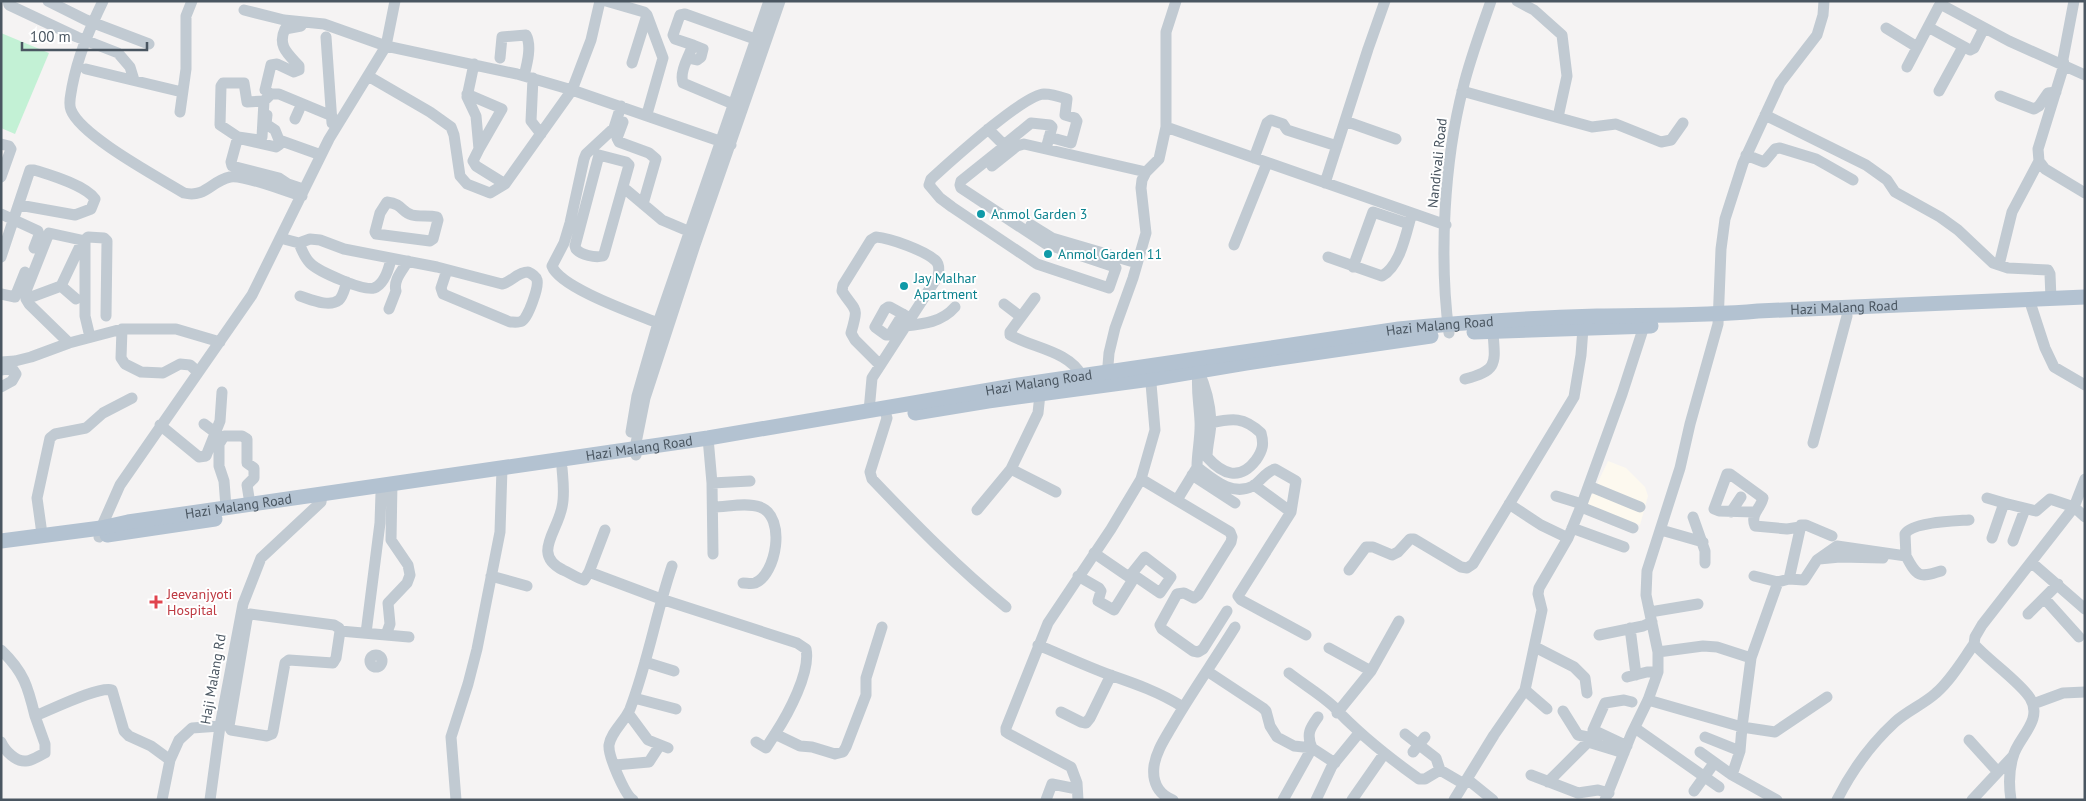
<svg xmlns="http://www.w3.org/2000/svg" width="2086" height="801" font-family="'PT Sans',sans-serif">
<rect width="100%" height="100%" fill="#f5f3f3"/>
<path fill="#fdf9ef" d="M1608,461L1626,468L1645,487L1648,496L1640,525L1587,505Z"/>
<path fill="#c3f1d5" d="M1,33L49,53L15,134L1,128Z"/>
<g fill="none" stroke-linecap="round" stroke-linejoin="round">
<path stroke="#c1cad2" stroke-width="11" d="M8,1L9,5L77,37L118,53L130,67L134,80
M48,1L86,20L149,44
M103,1C89,30 78,56 72,87C71,95 68,103 71,110C81,136 158,177 184,193C206,198 211,181 230,177C243,174 287,192 302,196
M395,1L386,46L517,74L572,90L591,40L600,1
M606,1L644,12L647,15L663,58L647,114
M1517,1L1534,10L1562,35L1567,76L1558,117
M2074,1L2063,59L2064,65L2038,149L2039,161L2045,169L2085,193
M301,26L285,29C277,46 288,54 299,66V70L294,72L277,64L271,65L265,90L271,94H279L332,116
M1928,27L1970,50L1974,48L1984,28
M1886,28L1917,47
M326,37L332,123
M500,58L502,37L526,35C532,46 527,64 524,76
M688,58L697,60L701,57L703,49L693,45
M632,63L647,15
M474,64L467,97L476,116L479,149L473,161L476,166L505,184
M1907,67L1939,6L1942,5L2009,41L2085,75
M86,69L182,92
M368,76L430,112L451,127L454,135L460,176L467,184L490,193L505,184L572,90L731,145
M533,78L531,121L541,134
M1462,91L1592,127L1616,124L1661,142L1671,140L1683,123
M1939,91L1963,47
M467,94L502,109L479,149
M2000,96L2034,109L2039,106L2048,93L2056,92
M264,101L247,102L244,83H223L221,86L220,125L238,137L260,140L262,137L264,101L271,94
M733,104L683,83C679,72 689,56 693,45L675,39L673,35L680,15L685,14L755,39
M621,106L614,128L586,154L584,159L570,223L564,243L552,266C560,288 636,314 658,323
M180,112L186,69V16L192,1
M267,115L266,124L275,130L279,140
M1765,115L1866,165L1887,180L1895,192L1940,217L1958,230L1993,263L2008,268L2048,270L2050,274L2051,299
M295,119L299,110
M1345,121L1396,139
M623,122L617,138L619,142L649,153L656,159L643,204
M1166,127L1446,225
M988,129L1004,145L1031,123L1050,125L1052,127L1047,145
M1,144L9,146L11,149L1,177
M1001,149L961,181L960,185L961,188L1046,244L1115,267L1116,268L1109,288L1037,264L952,207L940,198L929,185L931,179C950,162 1023,95 1044,94C1051,94 1061,97 1067,99L1065,115L1075,118L1077,121L1071,143L1049,137
M599,155L626,162L629,165L604,254L603,256C595,258 581,255 576,249L575,246Z
M1746,155L1764,162L1775,149L1780,148L1816,159L1853,180
M1254,158L1267,123L1271,120L1283,124L1287,130L1337,146
M992,166L1017,146L1024,144L1146,172
M1325,183L1368,49L1385,1
M300,188L288,184L279,178L232,166L231,162L237,140L241,139L276,147L279,145V140L321,155
M624,188L662,220L688,231
M387,202C403,204 401,212 412,215C419,217 429,215 437,217L438,220L433,239L430,241L376,234L375,232L380,213Z
M1,214L38,231L39,235L34,248
M1031,225L1052,238L1137,263
M280,238L299,243L310,239L320,240L344,249L437,267L502,284C512,282 517,272 528,272C532,274 536,276 537,280C539,287 528,318 522,321C519,323 513,322 510,322L443,294L441,288L447,270
M299,243C302,251 305,258 310,263C319,272 363,291 374,288C385,284 389,268 391,259
M1234,245L1267,163
M1,257L30,170H34C50,175 85,185 95,199L91,209L75,215L19,205
M1328,257L1382,276C1401,265 1406,233 1412,213
M1999,265L2012,212L2039,161
M1353,267L1373,212L1409,224
M61,286L76,299
M1,294L15,297L25,272
M300,296C310,299 329,308 339,300C343,297 345,287 347,282
M1035,298L1010,332V335C1033,348 1069,351 1082,376
M26,299L61,286L80,246L81,240L49,233L26,291V299L29,304L69,343
M2029,299L2045,348L2054,367L2085,385
M1004,304L1021,317
M389,309L396,291C393,280 402,271 408,261
M903,314L890,335H886L875,327L885,309L888,307H890L910,318
M905,326C924,324 942,322 955,307
M122,329L121,358L125,364L141,372L163,373L180,364L190,365L198,372
M1449,333C1439,258 1444,162 1463,88C1470,59 1481,30 1491,1
M90,337L85,316V240L88,237L104,238L107,241L106,316
M1,362L15,361L31,357L69,343L122,329H176L220,342
M1,370L12,368L16,374L12,381L1,387
M1198,370C1196,391 1199,401 1200,421C1201,436 1197,452 1197,467C1213,479 1232,497 1253,486C1261,481 1265,472 1275,469L1296,481L1291,512L1238,596L1241,600L1306,635
M1198,370C1206,387 1210,403 1211,421C1211,433 1207,445 1207,457C1223,475 1240,481 1256,460C1263,450 1264,444 1261,433C1244,417 1233,418 1211,423
M1107,378L1109,353L1115,328L1133,278L1146,233L1141,188L1142,180L1146,172L1159,159L1166,127V32L1176,1
M1465,379C1499,370 1495,363 1493,332
M884,408L887,418L870,472L872,479C915,524 958,568 1006,607
M869,411L872,378L938,276C939,271 940,265 936,261C926,251 890,238 876,237L871,240L843,285L842,291C856,313 859,305 851,333L855,340L880,365
M204,424L216,433
M160,425L199,457L206,456L220,421L222,392
M631,432L637,396L658,323L769,1
M708,438L712,483L713,554
M1813,443L1847,316
M636,455L635,448L645,398L695,245L780,1
M562,468C563,481 565,494 562,507C557,533 532,554 563,570C570,573 577,578 584,580L589,572L605,530
M1011,469L1056,492
M1192,475L1235,503
M1141,479L1230,532L1232,537L1231,542L1198,595L1194,598L1184,593L1177,594L1160,625L1162,629L1193,651L1198,652L1203,649L1227,611
M712,483L750,481
M1254,485L1291,512
M1589,486L1640,507
M1556,496L1582,504
M1987,498L2004,503
M1177,500L1196,469
M1509,504L1541,525L1568,538
M226,507L224,481L219,466V444L224,436H242L247,439V463L254,468V478L247,485L250,504
M713,507C727,507 746,502 760,507C787,517 776,575 755,583C751,584 747,583 743,583
M1581,507L1633,528
M977,510L1011,469L1038,413L1040,394
M1731,512L1741,497
M1755,512L1719,511L1714,509L1727,474H1730L1763,498C1761,508 1750,514 1755,526L1787,529L1800,527
M1693,517L1705,551V563
M1572,528L1624,547
M1661,530L1703,542
M42,534L37,498L50,438L55,434L86,428L103,413L132,398
M99,537L101,528L120,485L252,295L329,139L386,46L324,24L284,20L244,10
M1992,538L2004,503L2036,511L2050,499L2074,507L2085,517
M2013,541L2025,509
M1094,553L1129,577L1138,578L1160,593L1171,577L1145,557L1129,577
M1906,556L1905,534C1912,522 1955,521 1969,520
M1819,559L1840,557L1883,558
M2032,563L2085,609
M1349,570L1366,547H1373L1392,555L1398,552L1410,539H1414L1461,567L1467,568L1473,564L1574,397L1581,355L1583,328
M589,572L661,599L797,643L806,649C811,672 788,714 775,734L800,746L812,747L835,754L843,752L846,747L866,695V678L882,627
M491,576L527,586
M1078,576L1099,588L1101,591L1098,601L1114,610L1134,578
M1789,579L1801,525H1806L1832,536
M1778,582L1789,579L1804,580L1817,560L1837,546L1906,556C1917,577 1919,578 1941,571
M2044,598L2079,637
M1650,612L1698,604
M250,614L334,625L339,628L340,631L336,658L333,663L289,660L285,663L273,731L272,734L267,736L231,730L229,726L247,619Z
M2028,614L2058,584
M1630,628L1636,675
M340,631L409,637
M366,633L380,523L381,493
M386,635L390,624L388,603L407,583L410,575L408,565L391,540L392,483
M1599,635L1643,626L1652,622
M1038,645C1062,655 1086,666 1110,675C1136,684 1159,692 1183,707
M1535,647L1574,667L1585,678L1587,693
M1329,648L1371,671
M1,650C24,672 28,687 35,716C51,710 98,686 112,690L124,731L129,736L151,746L170,760L179,740L192,728L220,726
M1658,652L1703,646L1717,647L1751,658L1742,727L1775,732L1827,697
M370 661a6 6 0 1 1 12 0a6 6 0 1 1-12 0Z
M1751,658L1778,582L1754,576
M645,662L674,671
M1207,671L1263,708L1266,711L1270,726L1277,737L1294,746L1312,748L1335,763
M1289,673C1303,684 1320,694 1333,706C1359,734 1388,757 1419,779H1425L1440,770L1464,784
M1627,677L1647,672H1658
M1525,690L1547,709
M634,698L676,709
M1648,700L1742,727L1740,751L1732,775L1777,800
M2033,704L2063,693L2085,692
M1563,711L1578,735L1597,739
M1061,712L1081,722L1086,723L1090,718L1111,675
M628,713L648,740L668,748
M1337,713L1371,671L1399,621
M1635,728L1719,787
M1405,734L1436,758L1440,770
M1705,737L1740,751
M1969,740L1998,772
M1,742C5,751 16,762 26,761C32,761 40,755 45,753V744L35,716
M756,742L766,748L775,734
M1627,746L1593,730L1605,703L1624,700L1632,702
M1312,748C1306,734 1310,728 1318,717
M1413,752L1425,737
M1700,752L1732,775
M615,765L649,762L660,745
M1531,775L1578,793L1598,790L1609,793
M1467,779L1493,800
M1548,782L1588,742L1624,753
M1694,791L1712,766
M162,800L170,760
M210,800L220,726L243,604L261,558L321,502L322,494
M456,800L451,737L468,684L477,649L500,532L502,468
M633,800C625,795 608,756 609,745C611,732 625,721 630,709C648,662 656,613 672,566
M1046,800L1052,784L1077,789
M1078,800L1077,783L1071,767L1009,734L1006,732V728L1048,623L1111,529L1141,479L1155,430L1150,372
M1173,800C1158,794 1152,782 1154,766C1156,752 1164,740 1171,728C1191,693 1214,661 1235,627
M1283,800L1312,748
M1316,800L1332,766L1359,733
M1352,800L1384,754
M1454,800L1494,735L1525,690L1542,610L1538,594L1539,588L1568,538L1582,504L1622,394L1646,320
M1605,800L1631,735L1648,700L1658,672V652L1646,595L1647,571L1680,468L1690,424L1718,324L1721,249L1725,219L1743,163L1780,83L1817,35L1823,15L1824,1
M1837,800C1852,770 1870,745 1895,722C1907,711 1924,704 1936,693C1951,680 1962,661 1974,644
M1972,800L2013,756
M2011,800C2009,787 2009,770 2013,757C2017,738 2044,721 2030,698C2020,682 1988,660 1974,644L1975,637L1982,625L2074,507L2085,479"/>
<g stroke="#b3c2d1" stroke-width="15">
<path d="M1474,332L1651,326"/>
<path d="M915,413L988,401L1151,379L1246,363L1431,336"/>
<path d="M107,535L215,519"/>
<path id="s1" d="M1,541L101,528L128,522L708,438L1019,385L1399,329C1465,322 1531,318 1597,316C1651,315 1704,316 1758,311L2085,297"/>
</g>
</g>
<g fill="#0f9aa8" stroke="#fff" stroke-width="2">
<circle cx="981" cy="214" r="5"/>
<circle cx="1048" cy="254" r="5"/>
<circle cx="904" cy="286" r="5"/>
</g>
<path fill="#e0444e" stroke="#fff" stroke-width="2" d="M153.5 594.5h5v5h5v5h-5v5h-5v-5h-5v-5h5z"/>
<g text-anchor="middle" stroke-width="4" stroke-linejoin="round" paint-order="stroke">
<g font-size="14" fill="#4a5661" stroke="#fff">
<text transform="translate(1437 163) rotate(-84)" y="5">Nandivali Road</text>
<text dy="5" stroke="none"><textPath href="#s1" startOffset="1860">Hazi Malang Road</textPath></text>
<text dy="5" stroke="none"><textPath href="#s1" startOffset="1455">Hazi Malang Road</textPath></text>
<text dy="5" stroke="none"><textPath href="#s1" startOffset="1050">Hazi Malang Road</textPath></text>
<text dy="5" stroke="none"><textPath href="#s1" startOffset="645">Hazi Malang Road</textPath></text>
<text dy="5" stroke="none"><textPath href="#s1" startOffset="240">Hazi Malang Road</textPath></text>
<text transform="translate(213 679) rotate(-80)" y="5">Haji Malang Rd</text>
</g>
<g font-size="14" fill="#0d838f" stroke="#fff" text-anchor="start">
<text x="991" y="219">Anmol Garden 3</text>
<text x="1058" y="259">Anmol Garden 11</text>
<text x="914" y="283">Jay Malhar<tspan x="914" dy="16">Apartment</tspan></text>
</g>
<g font-size="14" fill="#be3a42" stroke="#fff" text-anchor="start">
<text x="167" y="599">Jeevanjyoti<tspan x="167" dy="16">Hospital</tspan></text>
</g>
</g>
<rect width="2086" height="801" fill="none" stroke="#4a5661" stroke-width="5"/>
<path d="M22 42v8h125v-8" fill="none" stroke="#4a5661" stroke-width="2.5"/>
<text x="30" y="42" font-size="15" fill="#4a5661" stroke="#ffffff" stroke-width="4" paint-order="stroke">100 m</text>
</svg>
